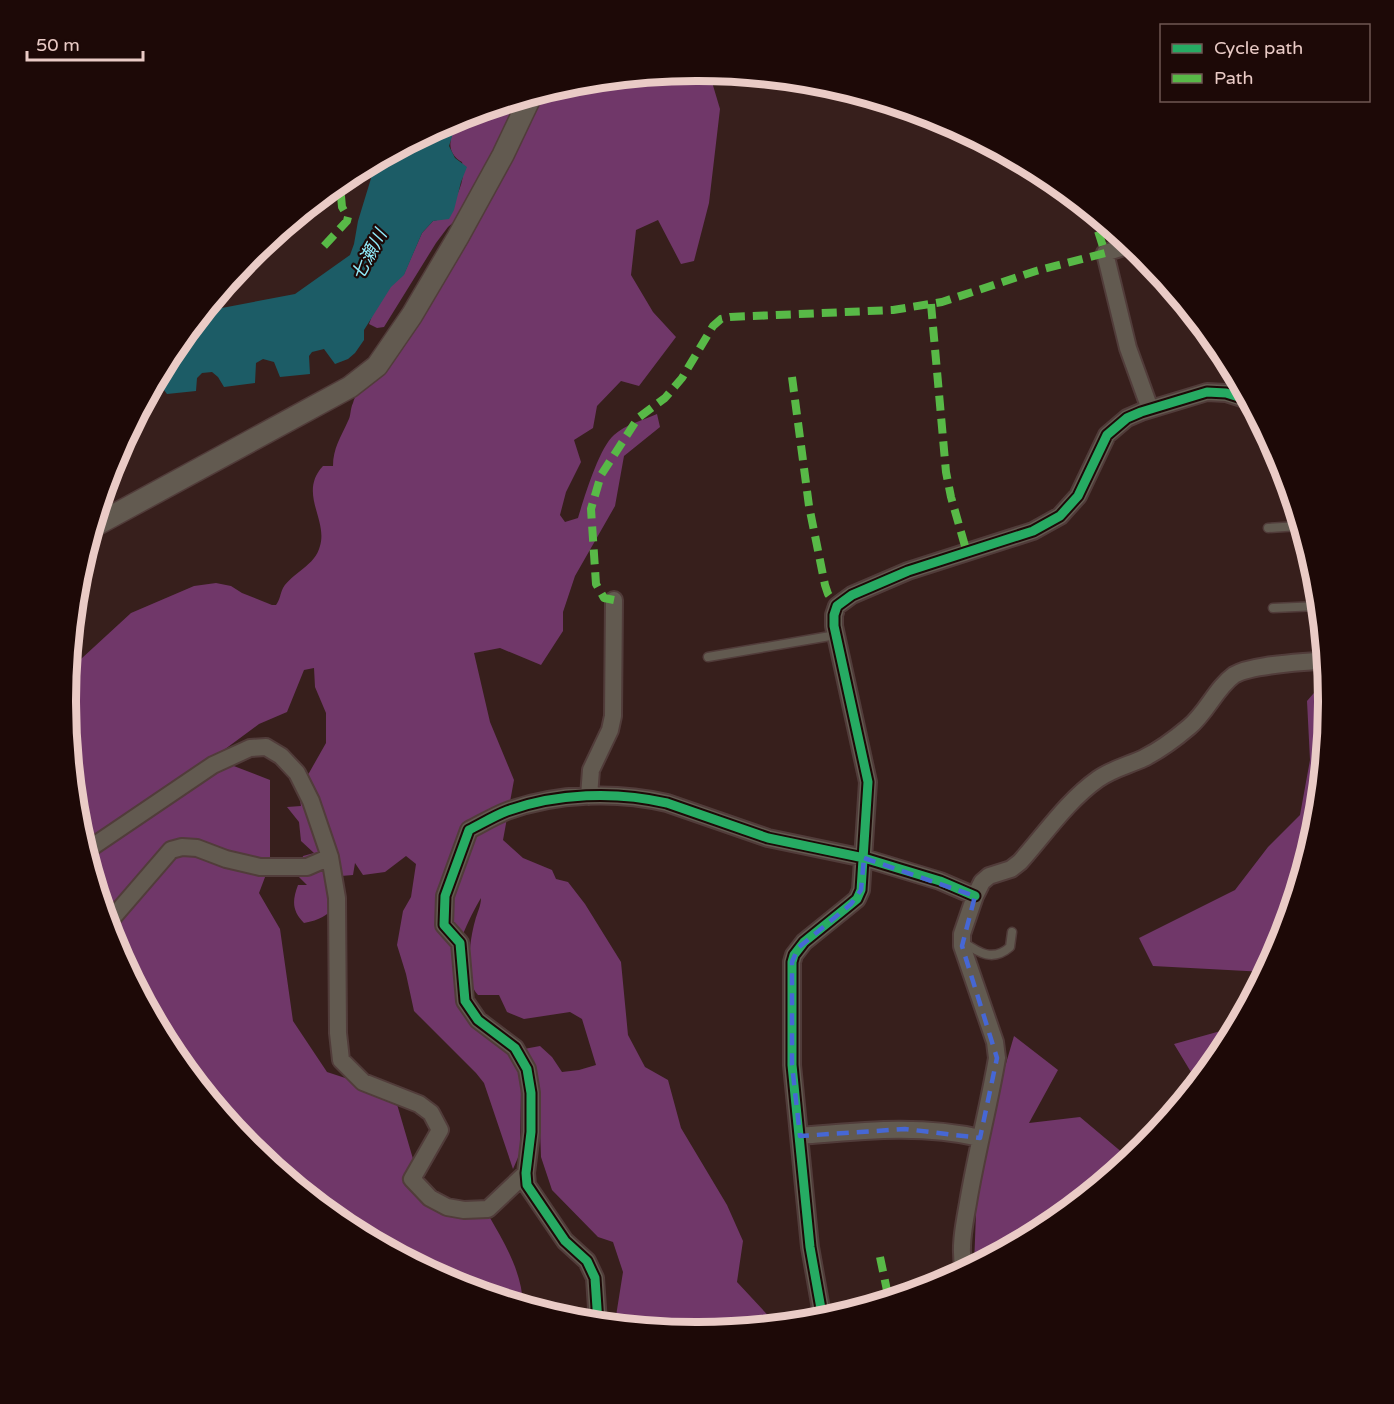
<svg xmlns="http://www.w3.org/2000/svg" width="1394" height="1404" font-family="'Varela Round','Noto Sans JP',sans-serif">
<rect width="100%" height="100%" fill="#371f1c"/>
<path fill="#703769" d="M697,71L709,72L720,109L709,203L694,261L681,264L658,220L636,230L631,275L653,312L676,337L639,386L621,381L597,406L593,428L574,440L581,462L566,492L560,515L565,522L578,518C584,498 599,448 614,435C625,425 643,420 657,414L660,427L624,456L615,506L575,576L563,612V631L541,665L500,648L474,653L490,722L514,780L503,840L523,858L552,870L556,879L568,882L585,904L621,962L628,1035L645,1067L668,1080L681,1128L727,1205L743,1241L737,1282L777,1325L697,1333L620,1325L616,1316L623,1272L613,1242L598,1237L552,1190L541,1157L539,1099L532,1069L524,1049L540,1046L552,1057L562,1072L579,1070L596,1065L582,1019L570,1012L524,1019L507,1012L499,995H478C464,981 470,938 475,921C477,913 481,906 481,898C467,922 451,955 455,983L512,1056L519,1072L521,1086L520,1153L513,1169L484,1083L476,1073L414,1011L406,974L397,945L403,911L411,897L416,864L406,856L385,872L363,875L355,863L353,875L341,876C336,904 336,917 304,923C292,911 292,901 298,885H307L298,876L303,856L314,853L301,841L299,822L287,807L301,806L297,785L309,773L326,743V713L315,687L314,668L304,670L287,712L259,724L213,758L270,780V864L259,893L280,929L293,1021L327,1072L394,1094L418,1176L442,1206L489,1216C505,1244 522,1272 523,1305L455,1285L346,1226L251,1148L172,1052L114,943L78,825L66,702L69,670L131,613L194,586L216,583L231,586L242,593L272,605H276C280,600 280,594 283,588C293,572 315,566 320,546C328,519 298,493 323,466H333C333,448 341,437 348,421C351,416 350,409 353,403C355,395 361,389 366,383L456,220L448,227L436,243L384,327L377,328L369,324L380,294L404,274L422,233L433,221L442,219C454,202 467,183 462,162C446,153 449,139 456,124L471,114L574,83Z
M1326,679L1328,702L1316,825L1280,944L1265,972L1153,966L1139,938L1235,890L1268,847L1300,815L1310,760L1307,701Z
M1235,1027L1221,1053L1197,1082L1174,1044Z
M1014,1036L1058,1070L1029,1123L1080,1117L1130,1159L1047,1227L974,1266L978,1159Z"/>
<path fill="#1c5c66" d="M471,114L456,124L449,146L455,158L467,167L461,182L454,210L449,219L433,221L422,233L404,275L391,287L364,330V340L355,353L348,359L335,364L324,349L312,352L309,356L310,374L280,377L274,362L263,359L256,363L255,383L224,387L218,377L212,372L202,373L197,378L196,391L167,394L157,381L173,351L206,311L295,294L350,255L354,244L358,221L376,162L456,119Z"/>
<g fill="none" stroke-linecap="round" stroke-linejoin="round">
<g stroke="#513c3a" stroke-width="11">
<path id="service" d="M1268,528L1300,526
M1273,608L1319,606
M708,657L836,635
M963,942C979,953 993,962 1010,947L1012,932"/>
</g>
<g stroke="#513c3a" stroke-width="20">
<path id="minor" d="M1130,245L1105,253L1128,348L1150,409
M589,796L591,770L610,730L613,716L614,600
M86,851L213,765L250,748L266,747L281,756L297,773L311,801L330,857L337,898L338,1033L341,1060L363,1082L419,1104L431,1113L440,1130L412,1179L430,1198L447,1207L464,1210L488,1209L526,1173
M108,923L171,850L182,847L197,848L226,859L260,867H307L330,857
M800,1136C861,1131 920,1124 980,1138
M964,1271C959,1249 964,1225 968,1203C976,1154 989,1106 997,1058L995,1042L962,946V934L975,896L982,882L989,876L1011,869L1020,862C1045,834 1067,801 1098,779C1112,769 1129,765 1144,758C1160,750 1176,738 1189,727C1207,712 1216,688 1234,675C1250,665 1295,663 1315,661L1323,656
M823,1320L810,1247L792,1065V962L794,955L804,942L851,904L857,899L861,890L868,782L834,626V615L837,606L852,595L908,571L1033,531L1060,516L1078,496L1107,435L1127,418L1141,412L1207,392L1226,393L1248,400
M598,1323L595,1278L587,1261L565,1241L527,1185L526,1173L531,1132V1093L527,1069L515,1048L478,1020L465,1001L460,943L444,925L445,896L469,830C481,824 494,816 507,811C556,793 616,791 667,803L768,838L864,858L940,881L975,896"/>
</g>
<g stroke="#513c3a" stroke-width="24">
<path id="tertiary" d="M94,526L350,387L377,366L412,315L458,237L503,155L531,96"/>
</g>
<use href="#service" stroke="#625a50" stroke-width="8"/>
<use href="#minor" stroke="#625a50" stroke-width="16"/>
<use href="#tertiary" stroke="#625a50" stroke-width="21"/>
<path stroke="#58b947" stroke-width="8" stroke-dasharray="15 8" stroke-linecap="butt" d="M324,246L347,221L348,217L342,207L341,196L337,185
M931,304L946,472L951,497L967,553
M792,377L809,506L825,585L828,594L837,606
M614,600L604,598L596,584L591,509L601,475L638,418L665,398L682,378L713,326L721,319L730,317L893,310L942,302L1036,271L1105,253L1093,215
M880,1257L889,1300"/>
<g stroke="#1d0907" stroke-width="13">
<path id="cycleway" d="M823,1320L810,1247L792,1065V962L794,955L804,942L851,904L857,899L861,890L868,782L834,626V615L837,606L852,595L908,571L1033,531L1060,516L1078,496L1107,435L1127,418L1141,412L1207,392L1226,393L1248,400
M598,1323L595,1278L587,1261L565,1241L527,1185L526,1173L531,1132V1093L527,1069L515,1048L478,1020L465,1001L460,943L444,925L445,896L469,830C481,824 494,816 507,811C556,793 616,791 667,803L768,838L864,858L940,881L975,896"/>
</g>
<use href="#cycleway" stroke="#26ab63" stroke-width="9"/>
</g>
<path fill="none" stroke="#4667d4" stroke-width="4.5" stroke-dasharray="12 8" stroke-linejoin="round" d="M864,858L975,896L962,946L997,1058L980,1138L905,1129L800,1136L792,1065V962L798,948L851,904L861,890Z"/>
<g text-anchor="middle" stroke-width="4.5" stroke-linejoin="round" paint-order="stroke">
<g font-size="18" font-style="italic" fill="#91ebfa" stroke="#1d0907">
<text transform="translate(369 255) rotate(-62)" y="6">七瀬川</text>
</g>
</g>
<path d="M0 0H1394V1404H0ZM696 81H698A620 620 0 0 1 1318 701V702A620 620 0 0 1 698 1322H696A620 620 0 0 1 76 702V701A620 620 0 0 1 696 81Z" fill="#1d0907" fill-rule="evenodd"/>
<path fill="none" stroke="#eacbc6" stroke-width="8" d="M696 81H698A620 620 0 0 1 1318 701V702A620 620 0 0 1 698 1322H696A620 620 0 0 1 76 702V701A620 620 0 0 1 696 81Z"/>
<rect x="1160" y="24" width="210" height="78" fill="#1d0907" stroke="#6f5753" stroke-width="1.5"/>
<rect x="1172" y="44" width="30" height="9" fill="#26ab63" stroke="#6f5753" stroke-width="1.5"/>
<text x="1214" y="54" font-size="18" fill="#eacbc6">Cycle path</text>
<rect x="1172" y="74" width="30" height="9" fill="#58b947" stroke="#6f5753" stroke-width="1.5"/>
<text x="1214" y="84" font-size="18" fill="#eacbc6">Path</text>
<path d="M27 51v9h116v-9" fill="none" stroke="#eacbc6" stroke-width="3"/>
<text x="36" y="51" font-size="18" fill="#eacbc6" stroke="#1d0907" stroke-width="4.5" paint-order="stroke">50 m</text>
</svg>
